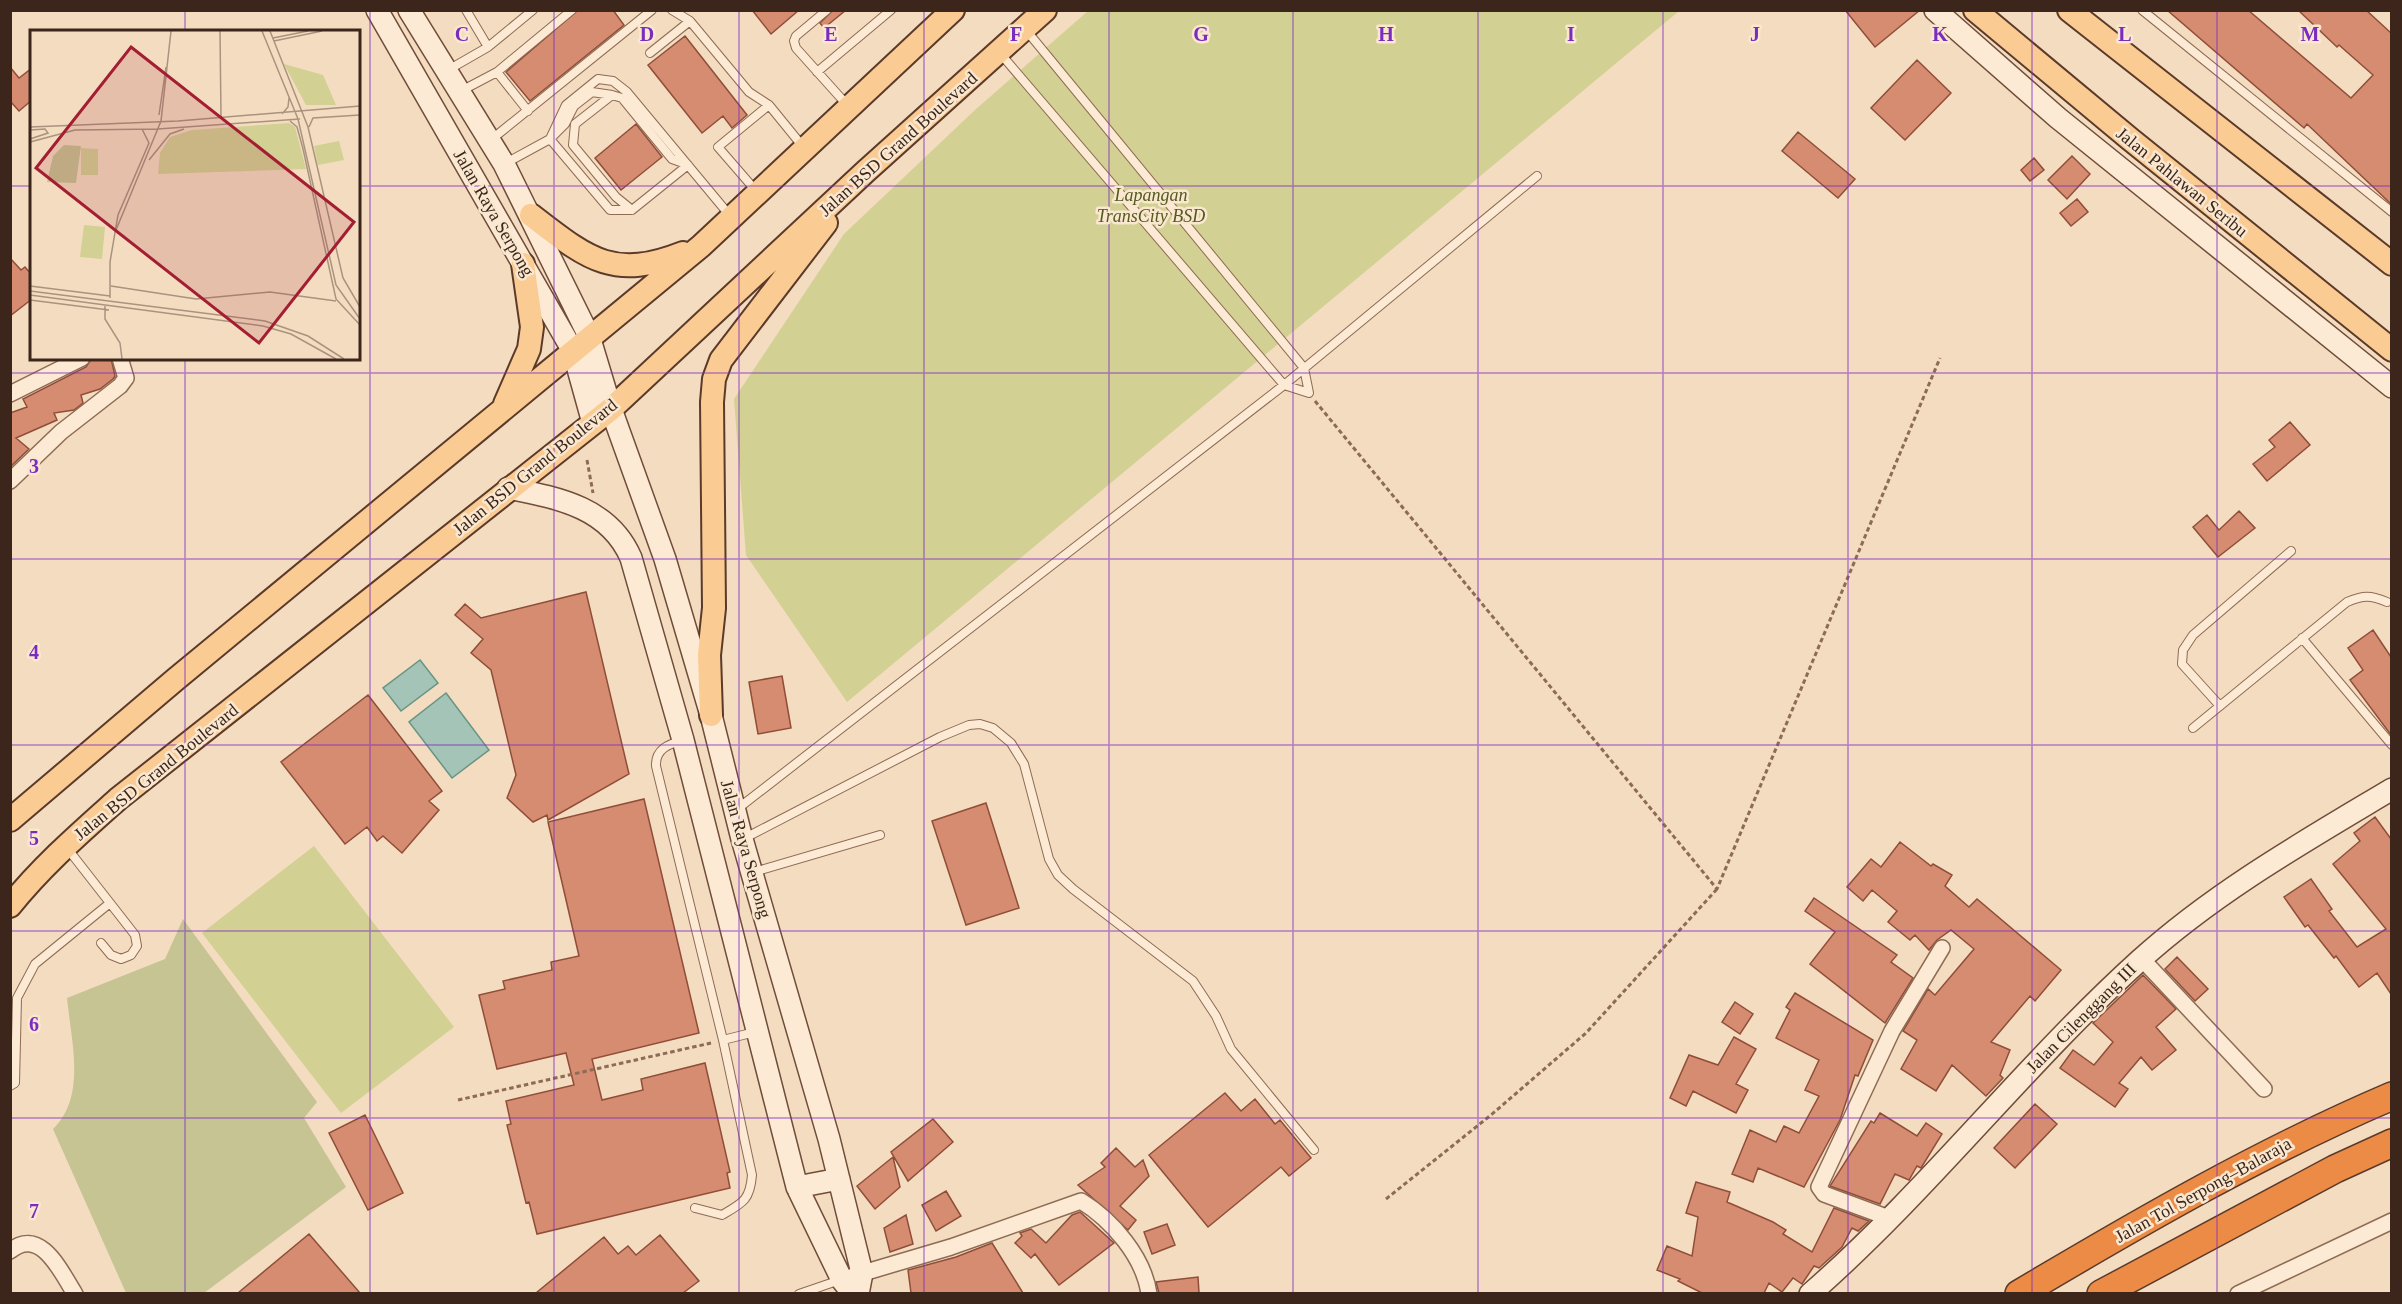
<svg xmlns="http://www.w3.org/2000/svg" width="2402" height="1304" font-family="'Times New Roman',serif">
<rect width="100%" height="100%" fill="#f3dcc0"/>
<path fill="#d2d092" d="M1088,11H1679L847,702L746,555L734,399L844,234L975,110Z
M314,846L454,1027L341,1113L202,933Z"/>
<path fill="#c6c492" d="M183,919L317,1102L304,1118L346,1187L204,1293H126L53,1129C87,1096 71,1041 67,998L165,959Z"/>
<path fill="#a3c4b6" stroke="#699483" stroke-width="1.5" d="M420,660L438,683L401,711L383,688Z
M446,693L489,750L452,778L409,722Z"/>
<path fill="#d58c71" stroke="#904e38" stroke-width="1.5" d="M578,10H613L624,25L530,101L506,72Z
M752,10H799L771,34Z
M833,10H846L824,28L820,23Z
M1845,10H1920L1875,47Z
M2167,10H2248L2351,98L2373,75L2339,45L2337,47L2298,10H2366L2391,33V204L2307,124L2304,128Z
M685,36L747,115L732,128L723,116L702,133L648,65Z
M1917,60L1951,93L1905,140L1871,108Z
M10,67L19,78L32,68V100L19,111L10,101Z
M636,124L662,157L621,190L595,158Z
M1798,132L1855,179L1838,198L1782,151Z
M2072,156L2090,174L2067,199L2048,180Z
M2034,158L2044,170L2030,181L2021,170Z
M2077,199L2088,212L2071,226L2060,213Z
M10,258L21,270L25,267L32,275V299L10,316Z
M92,358H111L115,376L113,379L100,389L81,395L83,403L74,410L54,413L57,420L16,438L29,449L10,467V413L27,407L23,399L86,367Z
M2290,422L2310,445L2267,481L2253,464L2275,447L2269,440Z
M2239,511L2255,528L2218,557L2193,527L2207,515L2219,530Z
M586,592L629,774L548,820L547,815L533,822L507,798L516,775L491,670L471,653L483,639L455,615L465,604L481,618Z
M2373,630L2391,657V735L2350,680L2363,670L2348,648Z
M782,676L791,728L758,734L749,682Z
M368,695L442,791L429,801L439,810L402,853L383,836L377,841L367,827L345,844L281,762Z
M644,799L699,1033L592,1059L602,1100L643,1090L641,1079L705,1063L730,1172L727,1173L730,1188L537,1234L529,1202L526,1203L507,1125L511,1124L506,1101L574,1085L566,1053L497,1069L479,995L505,989L503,981L552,970L551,962L579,956L548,822Z
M986,803L1019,908L966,925L932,821Z
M2375,817L2391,839V994L2377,973L2359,987L2336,956L2334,958L2308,925L2305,927L2284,897L2311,879L2332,909L2329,911L2357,947L2386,929L2333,864L2360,841L2354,833Z
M1900,842L1931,866L1933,864L1952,875L1945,886L1969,907L1977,899L2061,970L2035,1001L2030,996L1991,1042L2010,1050L2000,1075L2003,1078L1986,1096L1952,1065L1936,1091L1901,1069L1917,1040L1903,1031L1928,989L1935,995L1974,949L1951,930L1937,940L1929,950L1915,935L1910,940L1888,922L1897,911L1872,890L1863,901L1847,887L1871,859L1881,867Z
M1814,898L1897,955L1891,962L1913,978L1885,1023L1810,964L1835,932L1805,911Z
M2177,957L2208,989L2195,1001L2165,969Z
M2143,975L2176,1009L2156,1027L2176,1050L2152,1070L2141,1057L2119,1083L2128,1089L2115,1107L2060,1068L2073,1050L2094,1065L2113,1042L2093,1023Z
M1795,993L1873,1040L1858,1076L1855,1075L1840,1120L1804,1187L1758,1168L1753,1182L1732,1174L1750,1130L1776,1142L1784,1126L1799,1133L1819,1096L1805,1090L1819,1060L1776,1038L1790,1010L1786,1007Z
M1735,1002L1753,1014L1740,1034L1722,1022Z
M1734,1037L1756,1049L1736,1084L1748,1090L1736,1113L1693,1091L1686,1106L1670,1098L1689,1055L1718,1065Z
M1225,1093L1241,1111L1255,1099L1275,1124L1280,1120L1311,1158L1289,1176L1281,1167L1208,1227L1149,1155Z
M2035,1104L2057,1124L2015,1168L1994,1148Z
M1880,1113L1917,1136L1926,1123L1942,1134L1921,1168L1917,1166L1909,1180L1895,1174L1880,1204L1830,1186L1871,1121L1874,1123Z
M365,1115L403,1193L368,1210L329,1133Z
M933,1119L953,1142L908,1181L891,1152Z
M1116,1148L1135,1167L1143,1160L1149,1176L1120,1206L1136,1220L1128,1230L1078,1185L1105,1167L1101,1163Z
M893,1157L900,1187L875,1209L857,1186Z
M1696,1182L1730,1192L1727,1202L1773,1222L1786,1230L1783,1234L1812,1252L1834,1208L1869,1221L1858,1231L1852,1228L1842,1247L1819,1268L1814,1266L1802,1284L1793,1278L1782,1292L1769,1283L1764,1293H1702L1678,1281L1680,1279L1657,1270L1667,1246L1692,1256L1698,1217L1686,1213Z
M946,1191L961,1216L936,1231L922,1205Z
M1080,1212L1114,1243L1059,1285L1035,1254L1031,1258L1015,1243L1022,1236L1020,1233L1031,1229L1046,1243L1072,1215Z
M906,1215L913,1244L890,1252L884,1228Z
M1167,1224L1175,1245L1152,1254L1144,1232Z
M309,1234L360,1293H238Z
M660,1235L699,1281L683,1293H536L604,1237L618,1254L628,1246L636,1255Z
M992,1243L1023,1293H911L908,1270L956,1257Z
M1198,1277L1199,1293H1159L1156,1282Z"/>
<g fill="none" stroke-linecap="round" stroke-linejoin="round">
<g stroke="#8e6b55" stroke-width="10">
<path id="lane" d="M466,10L488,47
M672,10L690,21
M827,10L796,36L794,41L796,48L848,106
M2142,10L2392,212
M999,52L1284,385L1309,393L1304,368L1026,30
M650,53L690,21L749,92L769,105
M448,70L488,47L533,10
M497,72L528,111
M817,72L891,10
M461,91L497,72L572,10
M492,139L652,10
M550,139L566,105L598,79L613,81L627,92L731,217
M550,139L610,210H632L688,165
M506,163L550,139L565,124L574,106L592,92L612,95
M757,192L718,147L769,105L804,148
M632,210L616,197L573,145L575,124L612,95L622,98L672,159L686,164
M2302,638L2392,745
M2220,706L2182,664L2183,650L2193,635L2291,551
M2193,728L2347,602C2363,595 2371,595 2387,602
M683,740C669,744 655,749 656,766L723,1040L755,1032
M736,810L1284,385L1537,176
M743,839L940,737L969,725L980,724L993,728L1011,743L1024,764L1049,859L1058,875L1073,889L1193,981L1216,1016L1231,1049L1314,1150
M754,872L880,835
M101,943L111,955L121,959L131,955L137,946L135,935L110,903
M10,1086L15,1083L17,998L35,964L110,903L67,848
M695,1208L722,1215C743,1203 750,1200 752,1175L723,1040
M799,1294L840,1280"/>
</g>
<g stroke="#8e6b55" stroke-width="18">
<path id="street" d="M10,394L82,358
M10,481L61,432L120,386L126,378L120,358
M2141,958L2264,1089
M1889,1218L1824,1194L1819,1187L1892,1031L1942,948
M10,1251C41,1226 61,1272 75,1294
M853,1276L951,1247L1081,1201C1112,1220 1144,1257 1149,1294
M2238,1294L2392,1221"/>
</g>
<g stroke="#704c39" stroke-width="24">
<path id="secondary" d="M377,10L573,351L593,423
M409,10L504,164L589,336L611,409L665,559L711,715L742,839L829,1139L862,1273L858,1294
M1935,10L2058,118L2392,387
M508,488C558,498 609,507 631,558L683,740L797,1187L842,1280L853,1294
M797,1187L839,1179
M1810,1294C1928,1191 2024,1065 2140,960C2215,892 2305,841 2392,789"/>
</g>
<g stroke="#5b3a2a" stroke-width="26">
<path id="primary" d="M1975,10L2130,139L2392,350
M2069,10L2392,264
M531,215C587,258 612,281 683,253
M505,404L529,349L532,327L523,264
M711,715L709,655L714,608L712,402L714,379L721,360L826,223
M10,820L176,679L701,246L953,10
M10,906C42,866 80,833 118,799L611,409L865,172L1045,10"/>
</g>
<g stroke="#5b3a2a" stroke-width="30">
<path id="highway" d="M2019,1294C2140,1222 2263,1151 2392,1096
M2101,1294L2335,1169L2392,1143"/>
</g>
<path stroke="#8e6b55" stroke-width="3" stroke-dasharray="4.5 3" stroke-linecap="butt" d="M1315,401L1717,889L1940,358
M587,460L593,493
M458,1100L711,1043
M1386,1199L1491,1115L1586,1033L1717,889"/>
<use href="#lane" stroke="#fcead4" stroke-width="8"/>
<use href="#street" stroke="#fcead4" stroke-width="15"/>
<use href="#secondary" stroke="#fcead4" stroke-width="21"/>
<use href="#primary" stroke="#facb93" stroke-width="22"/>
<use href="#highway" stroke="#ec8b46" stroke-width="27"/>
</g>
<path fill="none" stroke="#7b2cbf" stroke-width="1.5" stroke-opacity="0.55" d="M185,10V32M370,10V1294M554,10V1294M739,10V1294M924,10V1294M1109,10V1294M1293,10V1294M1478,10V1294M1663,10V1294M1848,10V1294M2032,10V1294M2217,10V1294M10,186H32M358,186H2392M185,358V1294M10,373H2392M10,559H2392M10,745H2392M10,931H2392M10,1118H2392"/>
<g text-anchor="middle" stroke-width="5" stroke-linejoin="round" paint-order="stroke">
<g font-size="18" fill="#3c261c" stroke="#f9e7d0">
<text transform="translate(898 144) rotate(-42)" y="6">Jalan BSD Grand Boulevard</text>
<text transform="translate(2182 182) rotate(39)" y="6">Jalan Pahlawan Seribu</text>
<text transform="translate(494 213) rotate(60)" y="6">Jalan Raya Serpong</text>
<text transform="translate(535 467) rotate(-39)" y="6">Jalan BSD Grand Boulevard</text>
<text transform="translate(156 772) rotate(-39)" y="6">Jalan BSD Grand Boulevard</text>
<text transform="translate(746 849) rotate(74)" y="6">Jalan Raya Serpong</text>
<text transform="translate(2081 1018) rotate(-45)" y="6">Jalan Cilenggang III</text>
<text transform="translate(2203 1190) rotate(-29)" y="6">Jalan Tol Serpong–Balaraja</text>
</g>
<g font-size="18" font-style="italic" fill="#555b20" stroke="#f9e7d0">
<text x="1151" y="201">Lapangan<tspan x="1151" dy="21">TransCity BSD</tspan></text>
</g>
</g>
<g transform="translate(30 30)">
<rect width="330" height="330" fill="#f3dcc0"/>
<path d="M254,34L293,45L306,75H276ZM259,93L265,97L276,139L128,144L130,123L140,107L162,100ZM309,111L314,130L288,135L284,116ZM51,118L68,119V145H51ZM54,195L75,197L72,229L50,227Z" fill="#d2d092"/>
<path d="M34,115L51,116L46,153L17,152L23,126Z" fill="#c6c492"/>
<path fill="none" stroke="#aa937e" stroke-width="1.5" d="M190,1L191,87M232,1L268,89L306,255L330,289M240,1L278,97L313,248L330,277M243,8L278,1M244,11L292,1M252,84L258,77L259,68M129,85L136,37M260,91L267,97L273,119L306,269L330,295M0,97L148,91L330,76M279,97L283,88L330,85M0,100L15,99L18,103L0,109M0,112L45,100L128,99L270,89M119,130L140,104L154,99M86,200L131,91L141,1M0,256L80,266M81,256L166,269L240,262L306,271M0,261L235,291L278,306L314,329M0,265L233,296L261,304L306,329M80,268V232L88,185L119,113L112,99M0,270L79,280M75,276V289L90,313L92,329"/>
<path fill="#a41e33" fill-opacity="0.15" stroke="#a41e33" stroke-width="3" d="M101,17L324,192L229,313L6,138Z"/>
<rect width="330" height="330" fill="none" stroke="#3c261c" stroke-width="3"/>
</g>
<g font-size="20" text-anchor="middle" font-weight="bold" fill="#7b2cbf" stroke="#f9e7d0" stroke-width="5" stroke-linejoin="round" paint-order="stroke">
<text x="462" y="41">C</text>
<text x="647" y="41">D</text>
<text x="831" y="41">E</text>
<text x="1016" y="41">F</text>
<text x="1201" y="41">G</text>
<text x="1386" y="41">H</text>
<text x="1571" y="41">I</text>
<text x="1755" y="41">J</text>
<text x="1940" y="41">K</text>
<text x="2125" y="41">L</text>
<text x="2310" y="41">M</text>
<text x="34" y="473">3</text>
<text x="34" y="659">4</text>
<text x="34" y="845">5</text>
<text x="34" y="1031">6</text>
<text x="34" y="1218">7</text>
</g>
<rect width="2402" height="1304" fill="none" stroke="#3c261c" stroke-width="24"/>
</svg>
